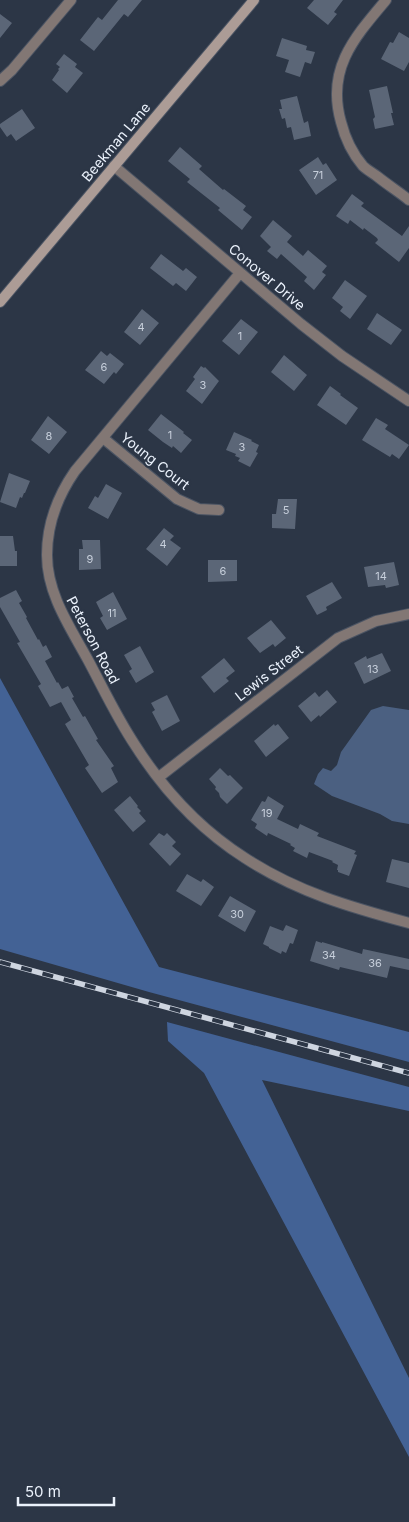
<svg xmlns="http://www.w3.org/2000/svg" width="409" height="1522" font-family="Inter,sans-serif">
<rect width="100%" height="100%" fill="#2c3646"/>
<path fill="#4b6081" d="M383,706L409,710V824L392,821L380,814L332,796L314,784L318,774L323,768L331,771L337,765L341,752L371,710Z"/>
<path fill="#436295" d="M0,678L159,967L409,1032V1062L149,992L0,949Z
M167,1022L409,1087V1111L262,1080L409,1378V1457L204,1073L168,1041Z"/>
<path fill="#5b6677" d="M118,0H142L128,17L124,14L94,51L80,40L98,17L102,20Z
M314,0H343L334,12L337,14L328,25L307,8Z
M0,14L12,23L0,38Z
M399,32L409,38V62L404,71L381,59L390,42L393,43Z
M282,38L307,46L306,50L315,52L311,64L305,62L300,77L285,72L289,60L276,56Z
M64,54L77,64L75,67L83,73L67,93L52,80L59,70L58,69L60,67L56,64Z
M387,86L393,113H391L394,125L375,129L373,119L375,117L369,90Z
M297,96L304,123L308,121L311,136L294,140L291,127L287,128L285,118L282,119L279,109H282L280,100Z
M22,109L35,128L16,141L11,134L7,137L0,127V124Z
M180,147L202,166L199,169L223,190L224,189L246,206L243,210L252,217L242,230L218,210L220,208L187,182L190,179L168,161Z
M318,157L323,165L326,163L337,180L316,195L299,170Z
M352,194L364,203L361,206L402,236L409,226V248L399,262L375,243L378,240L377,238L364,228L363,230L350,220L348,224L336,216Z
M273,220L292,236L287,242L303,256L308,250L327,266L322,272L326,275L314,290L304,281L307,277L281,254L277,259L267,251L271,247L260,236Z
M161,254L183,271L186,268L197,277L186,291L176,283L173,286L150,268Z
M345,280L367,296L350,319L340,311L343,307L332,298Z
M142,309L159,323L140,345L124,332Z
M377,313L402,330L391,345L367,329Z
M241,319L258,332L239,355L222,341Z
M101,351L107,356L110,353L124,364L116,374L114,372L104,384L85,370Z
M284,355L307,375L294,391L271,372Z
M201,366L204,368L205,367L219,381L202,404L186,391L195,379L193,377Z
M330,386L341,394L340,395L358,408L346,425L317,405Z
M161,414L184,432L183,433L192,440L181,453L173,446L172,448L163,442L148,430Z
M48,416L67,432L49,454L31,440Z
M376,418L388,425L385,429L409,445L399,459L392,454L390,457L362,440Z
M234,432L252,440L251,441L259,445L256,452L258,453L250,467L238,461L240,458L235,456L236,454L226,450Z
M9,473L30,481L25,493H24L22,498L20,497L16,508L0,502Z
M106,484L122,493L108,519L88,508L95,496L98,498Z
M278,499H297L295,529L272,528V514H276Z
M164,528L174,536L170,540L181,548L167,566L146,549Z
M0,536H13L15,551H17V566H0Z
M82,540H100L101,569L79,570V549H83Z
M208,560H237V581L208,582Z
M394,562L399,585L386,588L385,585L368,587L364,567Z
M332,582L342,598L326,607L327,610L317,615L306,596Z
M16,590L22,601L19,603L27,617L26,618L38,640L39,639L43,647L46,645L52,657L45,661L57,683L58,682L62,689L68,686L74,697L72,698L83,717L85,716L98,739L96,740L114,766L111,768L118,782L102,793L85,768L89,765L65,724L71,720L61,702L50,707L38,686L41,684L17,643L20,642L0,607V598Z
M113,592L127,619L107,630L100,618L103,616L96,602Z
M271,620L286,638L275,647L273,644L260,653L247,638Z
M140,646L154,672L136,683L129,671L132,669L124,655Z
M382,653L391,671L364,684L354,663L366,656L367,659Z
M224,658L235,671L226,678L229,681L214,693L201,677Z
M327,690L337,702L320,717L319,715L311,722L298,706L315,692L319,697Z
M167,695L180,721L162,731L152,712L155,710L151,703Z
M274,724L275,726L278,724L289,738L266,757L254,741Z
M220,768L228,776L230,775L243,788L227,804L220,797L219,793L215,789L216,787L209,779Z
M130,796L138,806L137,807L141,811L139,813L146,821L133,832L114,810Z
M268,796L284,806L277,819L298,829L300,824L319,833L317,836L356,851L354,854L357,855L349,876L338,872V870H337L338,865L332,862L333,861L309,852L307,858L293,851L295,848L290,845L291,844L268,833L267,836L255,828L257,824L251,820L262,801L265,802Z
M159,833L164,836L167,833L176,842L172,846L181,854L170,866L149,844Z
M392,859L409,863V888L386,882Z
M187,874L201,882L203,879L214,887L201,906L176,891Z
M230,896L256,911L245,932L218,916Z
M286,925L298,930L293,944L290,943L286,953L282,951L281,954L269,948V947L263,944L270,926L283,931Z
M316,941L322,943V942L362,954L363,949L409,959V970L390,966L387,978L340,967L339,970L310,961Z"/>
<g fill="none" stroke-linecap="round" stroke-linejoin="round">
<g stroke="#4b5463" stroke-width="12">
<path id="street" d="M386,0C354,38 326,69 341,122C345,138 352,153 363,166C367,170 373,173 378,177C388,185 399,192 409,200
M0,81L12,70L71,0
M114,166L301,324L342,356L409,401
M240,273L75,471C57,497 47,523 47,555C47,594 70,627 88,660C103,688 117,718 135,745C163,789 201,830 245,858C297,892 350,907 409,923
M103,438L177,499L199,509L219,510
M159,777L338,638L376,621L409,614"/>
</g>
<g stroke="#4b5463" stroke-width="12">
<path id="secondary" d="M0,302L254,0"/>
</g>
<use href="#street" stroke="#827774" stroke-width="10"/>
<use href="#secondary" stroke="#ac9c96" stroke-width="10"/>
<g stroke="#ced5e0" stroke-width="5.5">
<path id="rail" d="M0,962L409,1073"/>
</g>
<use href="#rail" stroke="#2c3646" stroke-width="4" stroke-dasharray="11" stroke-linecap="butt"/>
</g>
<g text-anchor="middle" stroke-width="4.5" stroke-linejoin="round" paint-order="stroke">
<g font-size="11" fill="#c7cfdb">
<text x="318" y="179">71</text>
<text x="141" y="331">4</text>
<text x="240" y="340">1</text>
<text x="104" y="371">6</text>
<text x="203" y="389">3</text>
<text x="170" y="439">1</text>
<text x="49" y="440">8</text>
<text x="242" y="451">3</text>
<text x="286" y="514">5</text>
<text x="163" y="548">4</text>
<text x="90" y="563">9</text>
<text x="223" y="575">6</text>
<text x="381" y="580">14</text>
<text x="112" y="617">11</text>
<text x="373" y="673">13</text>
<text x="267" y="817">19</text>
<text x="237" y="918">30</text>
<text x="329" y="959">34</text>
<text x="375" y="967">36</text>
</g>
<g font-size="14" fill="#ebf2fc" stroke="#2c3646">
<text transform="translate(116 142) rotate(-50)" y="5">Beekman Lane</text>
<text transform="translate(267 277) rotate(40)" y="5">Conover Drive</text>
<text transform="translate(155 461) rotate(38)" y="5">Young Court</text>
<text transform="translate(93 640) rotate(62)" y="5">Peterson Road</text>
<text transform="translate(269 673) rotate(-38)" y="5">Lewis Street</text>
</g>
</g>
<path d="M18 1497v8h96v-8" fill="none" stroke="#ebf2fc" stroke-width="2.5"/>
<text x="25" y="1497" font-size="15" fill="#ebf2fc" stroke="#2c3646" stroke-width="4" paint-order="stroke">50 m</text>
</svg>
